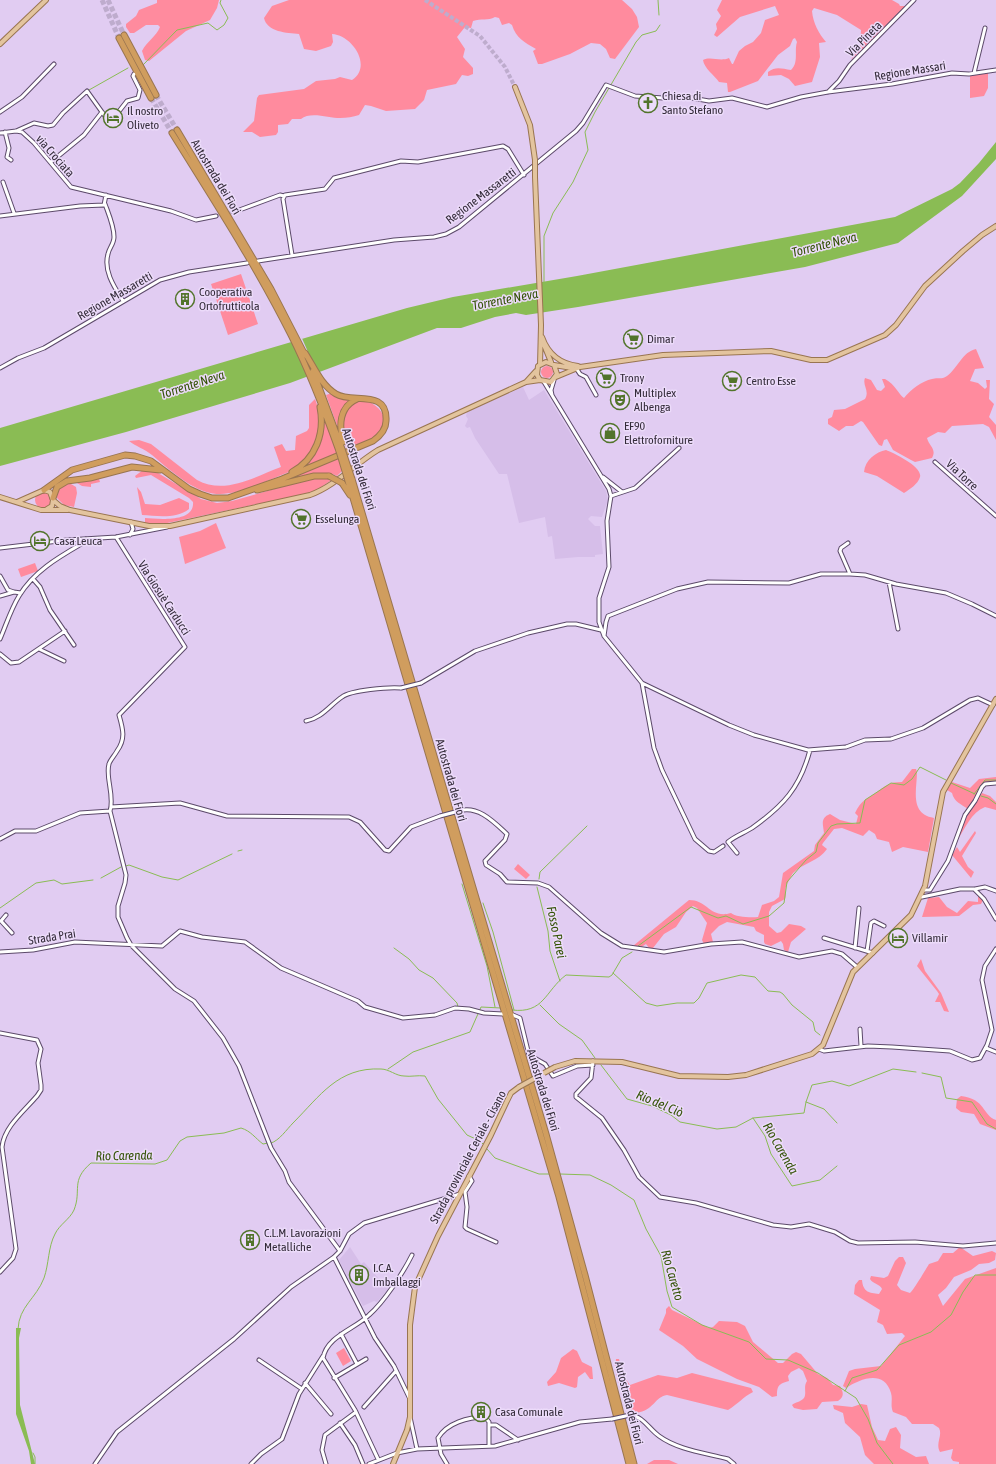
<svg xmlns="http://www.w3.org/2000/svg" width="996" height="1464" font-family="'Asap Condensed',sans-serif">
<rect width="100%" height="100%" fill="#e1ccf2"/>
<path fill="#d6bee9" d="M523,387L529,400L544,390L606,491L608,500L602,517L591,516L588,519L595,526H600L603,554L595,555V557H578L555,559L552,536L548,537L545,517L519,523L507,474H499L475,438L470,427L467,428L465,426L468,419L466,416L467,412Z
M350,1247L361,1264L364,1262L388,1289L377,1302L374,1301L363,1306L339,1260Z"/>
<path fill="#ff8b9e" d="M157,0H219L217,8L210,20L186,31L149,61L145,60L142,51C147,41 156,37 160,27L158,25H146L134,33H130L126,27V24L136,16L139,10L157,3Z
M289,0H622L632,9L637,17L639,27L615,59L610,58L606,49L600,44L591,43L570,54L542,64H538L533,51L536,49C524,42 516,38 512,25L509,23L502,25L499,18L495,17C488,21 481,18 473,21L471,28L465,27L457,37L465,49L463,57L473,68V74L468,76L462,75L456,84L427,90L424,100L415,109L386,111L371,106L365,105L359,115C353,117 347,118 340,118C329,118 310,111 301,119H292L288,124L278,125V132L276,135L260,137L252,132H243L254,121L257,98L259,95L304,89L316,81L335,79L340,77L352,80C373,66 352,35 332,34L333,42L331,46L316,51L304,49L299,34C287,33 267,32 264,18L272,6Z
M722,0H892L899,4L900,6H906L851,60L860,45L861,30L837,15L814,8L812,11C813,23 819,34 826,42L819,43L820,57L812,82L795,86L789,79L781,75L768,76V72C776,66 782,69 791,70C799,63 794,51 797,42L795,38L793,39L790,46L778,55L758,81L730,92H728L727,83L719,82C714,75 704,68 703,60C711,56 720,62 729,58L732,64H733L739,51L745,46L753,42L761,33L765,20L779,15L775,6L740,17L717,37L714,35L717,29L716,24L721,16L717,10Z
M988,73V88L984,96L970,98V75Z
M241,274L258,324L228,335L211,284Z
M976,349L984,368L975,369L970,381L978,383L985,389L987,387L986,380H990L989,399L994,404L989,417L996,425V440L989,427L983,424L952,426L945,433L938,432L927,438C929,446 937,449 932,458L915,462L911,460L893,450L887,439L884,440L882,446L879,445L863,422L861,421L853,426H846L839,431L828,424V419L832,417L834,410L845,409L865,399C870,391 862,385 865,378L871,380L877,390L881,391L885,387L882,379H885C895,384 900,396 904,398C910,390 922,381 932,379C938,377 941,380 947,376C958,368 962,352 976,349Z
M541 372a6 6 0 1 1 12 0a6 6 0 1 1-12 0Z
M332,393L350,400L343,408L338,428L326,395Z
M315,399C327,428 315,457 289,472C218,501 212,507 152,455C145,449 135,446 129,441L139,440L151,444L197,480C225,495 254,477 281,467L274,447L282,444L286,451L295,450L296,436L307,431L309,428V405Z
M364,400C384,406 393,425 373,438C366,443 355,446 347,450C341,431 339,404 364,400Z
M325,419L337,454L307,466L319,445Z
M886,450C894,453 923,467 920,477C918,484 910,489 904,493L877,476L864,472C865,460 876,452 886,450Z
M338,458L342,471L337,476C318,467 291,481 272,486Z
M143,470L158,473L201,499L217,503L232,501L316,477L333,479L314,492L158,525L145,523V518C158,519 195,523 193,502L189,498L151,475L136,478L135,476Z
M99,479L100,482L91,484V487L82,486L77,483Z
M66,484H71L76,487L77,493L74,507L64,505L57,498V490Z
M137,487L141,492L145,504L160,505L179,498L189,503V509C177,519 157,516 142,515Z
M35 500a8 8 0 1 1 16 0a8 8 0 1 1-16 0Z
M216,523L226,548L185,564L179,537L200,531Z
M35,563L38,571L21,577L18,569Z
M912,769H916L917,772C917,789 909,814 934,818L928,852L903,847L892,852L889,842L877,839L875,834L869,830L863,836L842,828L834,829L823,843L822,845L827,849C819,861 803,863 793,873C791,876 789,881 787,884C784,889 787,894 785,899L772,906L769,912V926L777,933L781,932L789,924L801,926L806,929L791,942L788,952L784,950L783,944L781,941L771,946L765,944L764,942V935L756,931L754,927L727,922L719,926L711,934L713,942L704,944L702,940L707,923L697,908L693,906L686,912L676,927L664,934L653,948H649L646,944L640,948L633,946L689,900C708,900 710,919 731,913C735,917 751,918 758,917L762,905L774,901L779,897L783,873L814,851L815,845L824,833C823,824 820,818 830,814L840,820L856,824L858,816L855,813C861,800 867,799 877,792C886,785 890,782 902,782Z
M996,777V782L981,784L976,798L968,809C961,804 954,802 952,793L947,790L952,782L970,788L979,779Z
M982,793L990,796L996,802V810L985,807C971,813 966,827 958,839L968,813Z
M975,831L976,833L962,856L968,867L974,872L971,878L952,855L957,847L960,852Z
M518,864L530,875L526,879L514,869Z
M978,896L983,900L981,904L973,905L959,916L922,917L928,898L939,897L947,907L957,913L968,901L978,902Z
M921,959L925,971L941,993L949,1012L944,1011L940,1002H935L939,994L937,991L917,966Z
M961,1096C986,1099 982,1115 996,1120V1130L980,1124L974,1114L961,1112L956,1108L957,1099Z
M960,1247L973,1256L992,1251L996,1253L995,1260L989,1263L979,1264L971,1270L954,1277L946,1288L938,1295L943,1306L965,1279L996,1268V1464H959V1462L953,1461L951,1458L953,1449L940,1452C935,1443 943,1436 939,1428L933,1424H912L906,1417L893,1412C890,1405 893,1400 891,1393C884,1369 860,1379 846,1388L843,1386L849,1371L855,1369L881,1366L905,1336L902,1333L887,1334L883,1325L877,1322L880,1310L854,1294L855,1285L859,1280H862C863,1292 869,1293 879,1294L882,1289C880,1284 873,1284 870,1279L871,1276L884,1278L888,1276L895,1261L899,1257H903L906,1263L897,1285L901,1290L910,1293C913,1291 926,1269 929,1264L938,1261L943,1253H953Z
M669,1306L672,1310L709,1328L713,1327L719,1321L737,1322L745,1326L753,1342L778,1363H783L792,1354L796,1352L801,1354L818,1374L827,1378L833,1385L840,1386C843,1392 845,1396 838,1401L822,1402L817,1409L803,1410L794,1408L792,1405C795,1402 801,1402 804,1398C807,1393 803,1387 807,1381L803,1371L799,1368L791,1372L788,1376L789,1381C779,1384 777,1385 777,1396L772,1397L759,1387L737,1379L697,1359L683,1346L659,1330L666,1313V1309Z
M344,1348L351,1361L343,1366L336,1353Z
M573,1349L577,1351L582,1362L592,1367L593,1379H590L585,1372L578,1377L577,1387L575,1388L559,1383L548,1386L547,1382L556,1372L561,1358Z
M616,1359H619L623,1375L630,1385L658,1375L677,1378L692,1373L751,1388L753,1392C743,1397 738,1404 728,1410L667,1395C654,1397 655,1410 636,1413L625,1406L615,1369Z
M861,1404L867,1405L872,1427L878,1440L885,1441L890,1429L896,1427L901,1435L900,1448L916,1457L926,1456L929,1464H874L865,1455L860,1437L845,1423L843,1413L834,1409L833,1405L852,1407Z
M654,1460H669L678,1464H647Z"/>
<path fill="#8abc54" d="M996,142V159L962,196L898,243L805,267L578,307L526,315L516,313L495,317L461,328H437L290,383L126,432L0,466V428L407,308L453,297L577,276L895,217L952,189L960,183L979,163Z
M16,1328H21L19,1338L20,1405L35,1464H31L29,1451L16,1414Z"/>
<path fill="#e1ccf2" d="M301,336L318,375L308,379L291,339Z"/>
<g fill="none" stroke-linecap="round" stroke-linejoin="round">
<path stroke="#8abc54" stroke-width="1" d="M658,0L659,15
M143,65L177,30L208,23L217,30L224,25L228,18L220,3L221,0
M89,90L128,68
M544,282V236L553,213L573,182L588,150L585,132L595,112L636,42L642,35L656,31L660,25
M951,783L975,794
M974,794L985,780H996
M981,796L988,798L996,804
M238,851L242,850
M126,866L129,865L162,877L178,880L232,854
M101,878L121,867
M539,879L540,872L587,826
M462,884L487,966L495,1007
M537,887L548,931L550,951L560,981
M483,903L493,932L514,1010
M0,908L36,883L54,880L62,884L93,880
M638,946L691,907L718,918L726,916L743,924L769,916L784,903L787,882L806,860L816,852L818,843L831,826L837,824L860,823L865,800L891,783L904,785L912,779L920,767L946,780
M394,948L409,959L419,970L433,978L457,1003L458,1007
M613,973L646,1003L657,1006L677,1003H694L699,998L707,983L741,975L755,977L768,991L780,992L783,994L792,1005L813,1022L815,1031L820,1035
M540,1005L559,1024L582,1040L595,1058
M512,1010C544,1014 545,991 566,975L609,977L612,975L622,958L632,952
M601,1065L627,1099L652,1106L671,1115L680,1122L717,1129L736,1127L753,1118L804,1113L806,1102L812,1085L832,1081L849,1086L893,1069L916,1072
M388,1069L413,1052L470,1032L481,1007L501,1008
M922,1073L941,1077L946,1098L972,1102L987,1124L996,1129
M806,1102L824,1109L837,1123
M753,1118L765,1136L771,1154L792,1186L820,1180L837,1166
M271,1143C279,1141 287,1129 293,1123C320,1096 338,1067 381,1069C389,1069 396,1076 404,1076C411,1077 417,1075 425,1076L438,1099L467,1135L480,1141L483,1144
M487,1149L495,1158L539,1174H549
M560,1174L590,1175L611,1185L634,1200L646,1229L661,1256L667,1291L672,1307L702,1325L749,1342L766,1359L788,1360L818,1373L856,1398L868,1419L877,1443L893,1464
M18,1329C19,1306 36,1299 44,1278C49,1264 48,1247 55,1234C59,1225 70,1219 74,1210C82,1190 70,1181 91,1163L155,1164L167,1160L180,1141L187,1137L224,1133L241,1128C251,1131 255,1138 263,1144L268,1143
M845,1391L852,1378L877,1370L899,1345L931,1332L951,1315L963,1292L975,1275H996
M33,1453L35,1457V1464"/>
<path stroke="#beaccd" stroke-width="3" stroke-dasharray="3 1.5" stroke-linecap="butt" d="M216,216L234,212"/>
<path stroke="#beaccd" stroke-width="4" stroke-dasharray="4 2" stroke-linecap="butt" d="M425,0L480,36L505,67L515,87"/>
<path stroke="#beaccd" stroke-width="5" stroke-dasharray="5 2.5" stroke-linecap="butt" d="M102,0L119,38
M108,0L124,35
M156,95L177,130
M151,98L172,133"/>
<g stroke="#5c4a6a" stroke-width="5">
<path id="minor" d="M974,73L985,28
M828,92L839,81L850,65L914,0
M0,112L22,97L54,64
M102,112L105,116L113,119L127,101L138,98L140,90L133,76L134,74
M16,131L22,132L34,143L71,187L171,211L196,220L216,216
M5,132L9,148L7,157L11,160
M0,133L16,131L34,123L48,126L53,125L63,113L87,91L102,112L84,135L51,162
M3,182L14,213
M105,204C109,215 114,226 114,237C114,244 109,248 108,254C103,271 115,288 123,301
M234,212L280,195L284,196
M0,216L80,206L104,205L106,195
M292,255L283,199L285,195L325,189L334,178L401,161L418,162L503,146L508,149L524,175
M258,261L394,240L434,237L446,234L459,227L576,131L583,123L606,85L635,96L663,98L686,97L709,101L732,98L767,107L801,97L828,92L892,84L952,73L969,74L996,70
M0,368L18,358L44,348L160,280L189,272L247,263
M576,368L580,374L586,377L596,395
M544,382L609,489L611,496L607,521L609,567L599,598V622L604,636L642,683L729,725L754,735L808,750L846,747L865,740L891,739L923,728L970,700L978,698L993,705
M552,395L551,390L554,380
M935,462L996,516
M603,477L622,492
M611,496L635,488L679,448
M130,535L133,529L131,522
M116,537L185,647L119,715C123,729 126,739 117,751C115,755 110,760 109,764C105,777 115,796 110,811L126,875L125,883L118,906V917L127,938L131,945L175,989L194,1001L223,1038L239,1066L271,1148L285,1171L289,1182L340,1251
M848,543L841,548L840,551L850,574
M0,548L67,540L116,537L167,527
M0,576L8,590L14,592
M33,579L40,587L50,610L74,645
M889,582L898,629
M0,596L14,592L21,593
M604,636L606,622L608,616L677,589L708,582L789,583L821,574H850L865,575L896,584L946,593L972,604L996,616
M0,639C6,625 11,609 19,596C34,571 59,557 83,543L86,539
M39,649L64,661
M0,654L11,663L19,662L65,631
M421,683L475,651L528,633L567,624H576L601,630
M642,683L654,748L662,770L695,839L709,851L714,852L723,846
M306,721C322,718 330,705 342,697C351,690 389,687 401,688
M111,807L180,803L227,816L349,817L360,822L385,850L389,851L411,827L440,816
M459,811C478,805 494,822 507,834L505,840L485,861L486,865L500,874L507,882L538,883L549,887L601,933L622,946L664,952L711,944L742,942L799,957L832,951L842,954L857,967
M0,839L15,831H36L80,813L110,811
M737,853L728,842C735,836 744,833 752,828C783,806 800,788 810,750
M975,889L985,887L996,891
M924,890H930L948,861L965,815L975,801L982,787L985,784L996,783
M922,897L960,889H974L984,899L996,919
M6,915L1,921L12,933
M824,938L873,953
M855,948L859,908
M867,951L871,923L874,921L884,926
M0,952L33,950L75,942L162,946L180,931L202,937L245,942L281,968L358,1001L365,1007L403,1018L435,1015L455,1008L469,1009L484,1013L503,1014
M513,1015L520,1018L529,1055L545,1064L553,1076L577,1066L593,1065
M860,1029L861,1046
M0,1033L37,1040L41,1049L38,1063L41,1085V1090L37,1096C24,1111 4,1127 2,1147L16,1249L13,1258L0,1272
M986,1048L996,1052
M819,1049L824,1051L868,1046L892,1047L950,1051L972,1060L980,1058L987,1045L992,1030L982,980L985,966L996,949
M593,1061L591,1078L576,1094V1097L602,1118L624,1150L639,1177L660,1197L696,1203L773,1225L791,1227L809,1224L835,1232L850,1241L858,1243L915,1242L963,1246L996,1243
M469,1176L472,1181L465,1192L467,1207L465,1227L467,1229L496,1242
M334,1257L375,1338L394,1366L409,1397
M341,1334L357,1364
M259,1360L302,1389
M334,1378L366,1359
M305,1383L331,1414
M364,1407L396,1371
M630,1415C643,1416 649,1429 659,1436C678,1450 706,1453 728,1459L734,1464
M410,1417L417,1449
M340,1423L355,1445L363,1464
M489,1425H496L518,1440
M378,1459L355,1410L323,1358C327,1336 355,1329 369,1315C384,1302 403,1273 412,1255
M95,1464L117,1432L234,1339L291,1287L334,1257L340,1251L349,1234L364,1223L460,1194
M251,1464L261,1454L282,1439L299,1394L323,1356
M326,1464L322,1450L325,1435L356,1412
M369,1464L397,1453L417,1449L495,1446L580,1422L612,1419
M447,1464L441,1454L438,1438C447,1423 468,1417 485,1417L489,1422V1446"/>
</g>
<g stroke="#997551" stroke-width="6">
<path id="major" d="M0,44L46,0
M515,87L530,125L535,160
M535,177L541,325L540,365
M542,337C548,354 561,364 578,366
M544,345L551,362
M554,365L572,368
M556,377L580,367L663,355L771,351L811,360H827L885,335L896,325L925,286L963,251L982,235L996,226
M526,382L536,371
M0,497L41,510H68
M53,500L60,506L70,510L149,526H170L310,495C335,486 355,464 378,450L526,382L540,380L551,382L557,374L554,365L546,362L538,366L537,375L540,380
M17,502L44,490L50,492L53,500L52,506L47,509
M555,1067L575,1061L622,1062L679,1076L728,1077L746,1075L812,1054L823,1045L853,972L911,915L925,886L943,792L996,699
M393,1464L407,1430L410,1417V1325L415,1287L438,1236L491,1135L507,1101L511,1093L519,1087"/>
</g>
<g stroke="#997551" stroke-width="7">
<path id="highway" d="M124,35L156,95
M119,38L151,98
M177,130L271,289L305,355
M172,133C213,199 256,265 291,335C310,373 325,412 339,451
M313,371L342,449
M343,442C339,426 339,407 357,399
M292,472C316,459 325,433 320,407
M352,479L546,1134L585,1275L634,1464
M348,481L559,1197L629,1464
M342,483L350,495
M44,490L72,470L125,455L135,456L151,461L189,489L200,494L212,498H228L282,479L373,441C380,436 386,430 386,421C388,388 352,404 336,394C321,385 314,367 305,353
M257,490L314,476H329
M53,498L57,487L67,481L90,478L132,467L160,470"/>
</g>
<use href="#minor" stroke="#fff" stroke-width="3"/>
<use href="#major" stroke="#e3c49e" stroke-width="4"/>
<use href="#highway" stroke="#d09d5e" stroke-width="5"/>
<g stroke="#5c4a6a" stroke-width="5" stroke-linecap="butt">
<path id="minor-bridge" d="M401,688L421,683
M440,816L459,811
M612,1419L630,1415"/>
</g>
<g stroke="#997551" stroke-width="6" stroke-linecap="butt">
<path id="major-bridge" d="M535,160V177
M544,1073L555,1067
M519,1087L539,1076"/>
</g>
<g stroke="#997551" stroke-width="7" stroke-linecap="butt">
<path id="highway-bridge" d="M342,449L352,479
M339,451L348,481
M329,476L342,483"/>
</g>
<use href="#minor-bridge" stroke="#fff" stroke-width="3"/>
<use href="#major-bridge" stroke="#e3c49e" stroke-width="4"/>
<use href="#highway-bridge" stroke="#d09d5e" stroke-width="5"/>
</g>
<defs>
<g id="church-ring" transform="scale(1)"><circle r="9.5" fill="#ecdbfa" stroke="#52742b" stroke-width="1.5"/><path d="M-1.2-6h2.4v3.5h3.3v2.4h-3.3V6h-2.4V-.1h-3.3v-2.4h3.3Z" fill="#52742b"/></g>
<g id="hotel-ring" transform="scale(1)"><circle r="9.5" fill="#ecdbfa" stroke="#52742b" stroke-width="1.5"/><path d="M-6-4.5h1.5V1H6V5H4.5V3h-9V5H-6ZM-4 0a1.8 1.8 0 1 1 3.6 0ZM.5 0V-2.5h3Q6-2.5 6 0Z" fill="#52742b"/></g>
<g id="building-ring" transform="scale(1)"><circle r="9.5" fill="#ecdbfa" stroke="#52742b" stroke-width="1.5"/><path d="M-4-6H4V6H1V3H-1V6H-4ZM-2.5-4.3h1.7v1.8h-1.7ZM.8-4.3h1.7v1.8H.8ZM-2.5-1h1.7V.8h-1.7ZM.8-1h1.7V.8H.8Z" fill="#52742b"/></g>
<g id="supermarket-ring" transform="scale(1)"><circle r="9.5" fill="#ecdbfa" stroke="#52742b" stroke-width="1.5"/><path d="M-6-5.5h2.5l.6 2H6L4.5 2H-2.5L-4.4-4H-6ZM-1.5 3.2a1.3 1.3 0 1 0 .1 0ZM3 3.2a1.3 1.3 0 1 0 .1 0Z" fill="#52742b"/></g>
<g id="theatre-ring" transform="scale(1)"><circle r="9.5" fill="#ecdbfa" stroke="#52742b" stroke-width="1.5"/><path d="M-5-5.5Q0-4 5-5.5V0Q5 5 0 6Q-5 5-5 0ZM-3.3-2.5H-1v1.5H-3.3ZM1-2.5H3.3v1.5H1ZM-2.8 1Q0 5.5 2.8 1Z" fill="#52742b"/></g>
<g id="shop-ring" transform="scale(1)"><circle r="9.5" fill="#ecdbfa" stroke="#52742b" stroke-width="1.5"/><path d="M-5-2.5h2.3a2.7 3.5 0 0 1 5.4 0H5L5.5 6h-11ZM-1.5-2.5h3a1.5 2.3 0 0 0-3 0Z" fill="#52742b"/></g>
</defs>
<g fill-rule="evenodd">
<use href="#church-ring" x="648" y="103"/>
<use href="#hotel-ring" x="113" y="118"/>
<use href="#building-ring" x="185" y="299"/>
<use href="#supermarket-ring" x="633" y="339"/>
<use href="#supermarket-ring" x="606" y="378"/>
<use href="#supermarket-ring" x="732" y="381"/>
<use href="#theatre-ring" x="620" y="400"/>
<use href="#shop-ring" x="610" y="433"/>
<use href="#supermarket-ring" x="301" y="519"/>
<use href="#hotel-ring" x="40" y="541"/>
<use href="#hotel-ring" x="898" y="938"/>
<use href="#building-ring" x="250" y="1240"/>
<use href="#building-ring" x="359" y="1275"/>
<use href="#building-ring" x="481" y="1412"/>
</g>
<g text-anchor="middle" stroke-width="3" stroke-linejoin="round" paint-order="stroke">
<g font-size="12" fill="#332b39" stroke="#ecdbfa">
<text transform="translate(864 39) rotate(-45)" y="4">Via Pineta</text>
<text transform="translate(910 71) rotate(-9)" y="4">Regione Massari</text>
<text transform="translate(55 156) rotate(49)" y="4">via Crociata</text>
<text transform="translate(216 177) rotate(59)" y="4">Autostrada dei Fiori</text>
<text transform="translate(481 196) rotate(-37)" y="4">Regione Massaretti</text>
<text transform="translate(115 296) rotate(-30)" y="4">Regione Massaretti</text>
<text transform="translate(359 469) rotate(72)" y="4">Autostrada dei Fiori</text>
<text transform="translate(962 475) rotate(43)" y="4">Via Torre</text>
<text transform="translate(164 598) rotate(57)" y="4">Via Giosuè Carducci</text>
<text transform="translate(451 780) rotate(74)" y="4">Autostrada dei Fiori</text>
<text transform="translate(52 937) rotate(-9)" y="4">Strada Prai</text>
<text transform="translate(543 1090) rotate(73)" y="4">Autostrada dei Fiori</text>
<text transform="translate(468 1157) rotate(-62)" y="4">Strada provinciale Ceriale - Cisano</text>
<text transform="translate(629 1403) rotate(76)" y="4">Autostrada dei Fiori</text>
</g>
<g font-size="12" fill="#332b39" stroke="#ecdbfa" text-anchor="start">
<text x="662" y="100">Chiesa di<tspan x="662" dy="14">Santo Stefano</tspan></text>
<text x="127" y="115">Il nostro<tspan x="127" dy="14">Oliveto</tspan></text>
<text x="199" y="296">Cooperativa<tspan x="199" dy="14">Ortofrutticola</tspan></text>
<text x="647" y="343">Dimar</text>
<text x="620" y="382">Trony</text>
<text x="746" y="385">Centro Esse</text>
<text x="634" y="397">Multiplex<tspan x="634" dy="14">Albenga</tspan></text>
<text x="624" y="430">EF90<tspan x="624" dy="14">Elettroforniture</tspan></text>
<text x="315" y="523">Esselunga</text>
<text x="54" y="545">Casa Leuca</text>
<text x="912" y="942">Villamir</text>
<text x="264" y="1237">C.L.M. Lavorazioni<tspan x="264" dy="14">Metalliche</tspan></text>
<text x="373" y="1272">I.C.A.<tspan x="373" dy="14">Imballaggi</tspan></text>
<text x="495" y="1416">Casa Comunale</text>
</g>
<g font-size="13" font-style="italic" fill="#335205" stroke="#ecdbfa">
<text transform="translate(824 244) rotate(-14)" y="5">Torrente Neva</text>
<text transform="translate(505 299) rotate(-11)" y="5">Torrente Neva</text>
<text transform="translate(192 384) rotate(-18)" y="5">Torrente Neva</text>
<text transform="translate(557 932) rotate(78)" y="5">Fosso Parei</text>
<text transform="translate(660 1103) rotate(23)" y="5">Rio del Ciò</text>
<text transform="translate(781 1148) rotate(60)" y="5">Rio Carenda</text>
<text transform="translate(124 1155) rotate(-1)" y="5">Rio Carenda</text>
<text transform="translate(673 1275) rotate(74)" y="5">Rio Caretto</text>
</g>
</g>
</svg>
